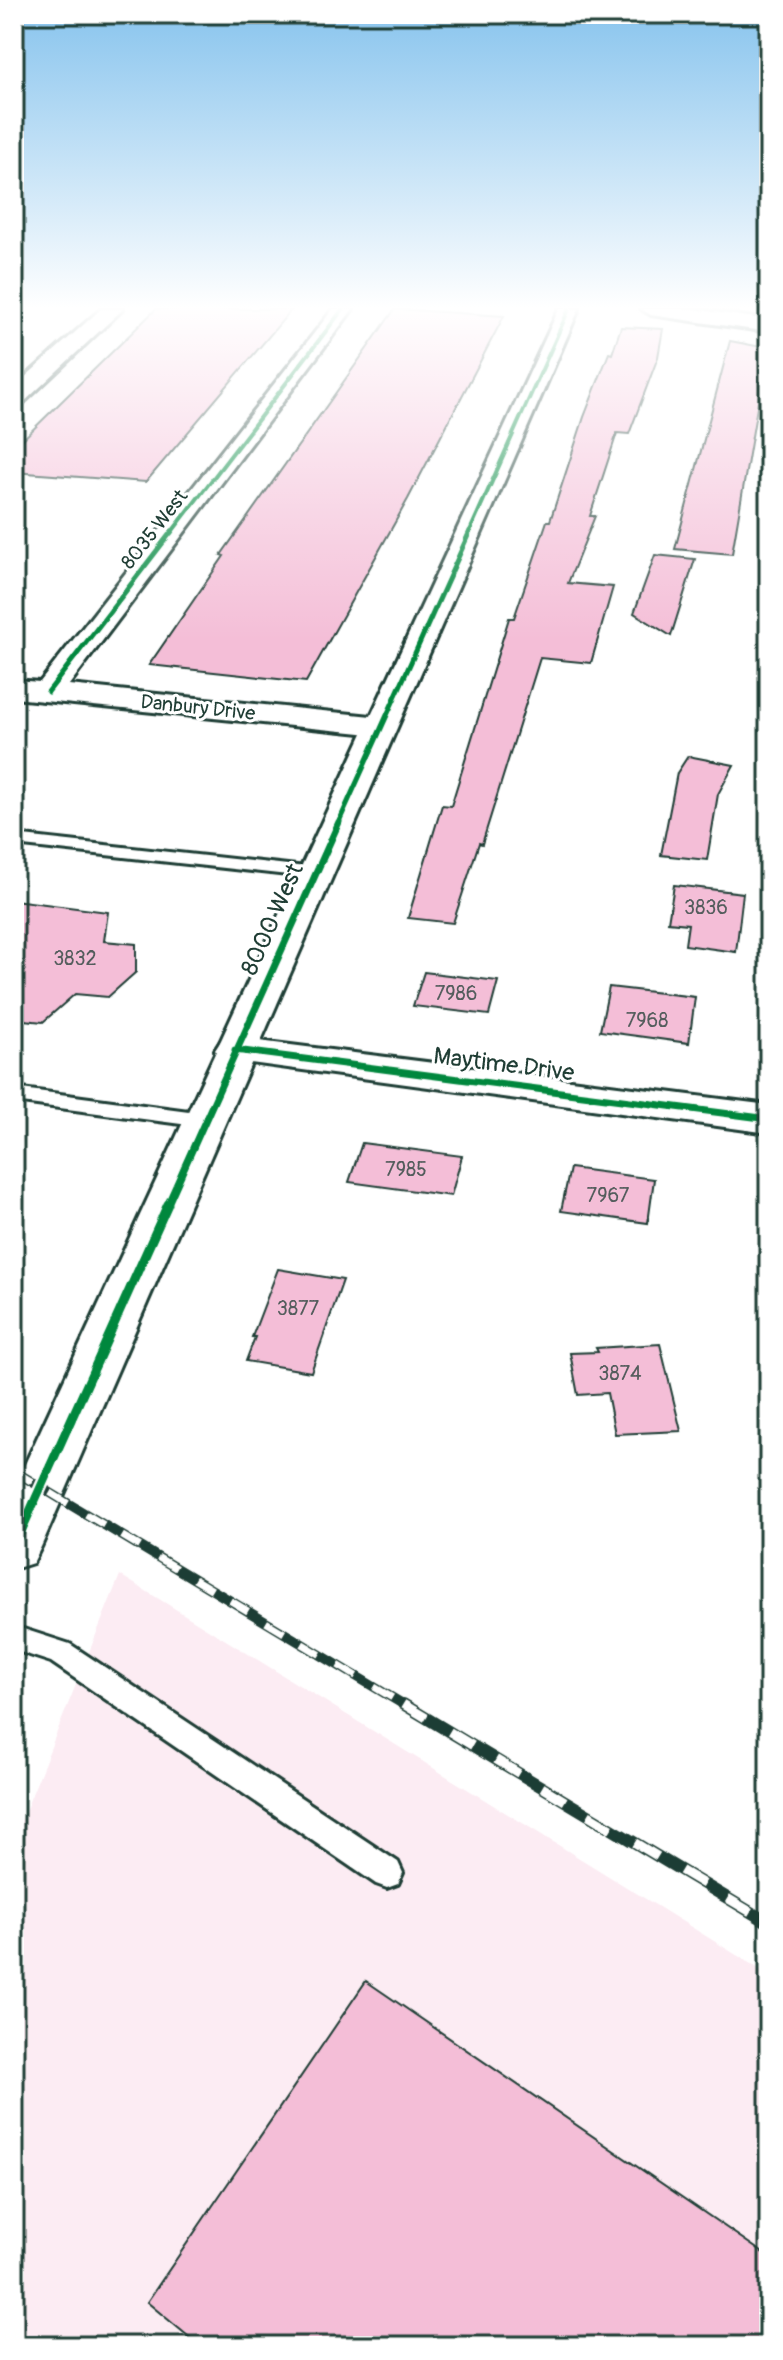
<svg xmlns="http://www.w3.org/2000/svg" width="783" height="2360" font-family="Pangolin,sans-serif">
<rect width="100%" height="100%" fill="#fff"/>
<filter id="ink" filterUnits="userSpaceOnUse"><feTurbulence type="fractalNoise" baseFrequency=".0125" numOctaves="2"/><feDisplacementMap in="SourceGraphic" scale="16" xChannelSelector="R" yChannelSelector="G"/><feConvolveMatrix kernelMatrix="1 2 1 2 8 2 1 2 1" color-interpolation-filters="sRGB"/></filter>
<g filter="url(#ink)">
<path fill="#fcecf3" d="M120,1575L769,1975V2346H14V1839Z"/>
<path fill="#f4bed7" stroke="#1f3d34" stroke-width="2" d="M156,309H292L146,482L14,472V448Z
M395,309L504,316L408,499L306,682L149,665L224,556L221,555Z
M621,327L663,329L658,357L629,434L617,433L590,516H595L568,583L613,587L591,663L540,658L482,844L479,843L453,923L408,918L442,805L451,806L509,618H514L547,521H550L584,417L609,353L612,354Z
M730,341L767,348L732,554L675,549Z
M655,555L695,559L671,636L634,613Z
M688,756L734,765L718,794L707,860L661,855L677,773Z
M674,885L743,893L736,952L685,945L688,924L668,922Z
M14,900L108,912L104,941L136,944V972L108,997L75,994L43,1022L14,1019Z
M424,972L498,981L489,1015L413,1006Z
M609,987L695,997L689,1043L600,1031Z
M362,1143L462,1156L451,1196L349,1182Z
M570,1168L654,1179L648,1223L561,1211Z
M278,1269L343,1280L311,1372L246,1361L255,1337H252Z
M660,1344L681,1431L615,1434L607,1393L578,1395L570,1353L598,1352L596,1348Z
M366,1981L769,2257V2346H200L147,2302Z"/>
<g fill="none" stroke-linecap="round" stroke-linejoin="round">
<g stroke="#1f3d34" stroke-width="6">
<path id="lane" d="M14,835L315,868L324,873L315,878L14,845Z
M14,1088L204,1113L215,1120L204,1127L14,1102Z
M14,1626L70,1644L398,1862L403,1873L398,1884L387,1888L376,1884L51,1662L14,1650Z"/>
</g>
<g stroke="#1f3d34" stroke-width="6">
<path id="street" d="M101,309H123L22,404L14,406V387Z
M333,309H353L69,685L381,717L392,719L397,726L392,733L381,735L14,698V680L40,682Z
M641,309H694L769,320V332L651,315Z
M235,1038L769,1105V1133L221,1059L215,1050L221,1041Z"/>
</g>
<g stroke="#1f3d34" stroke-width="6">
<path id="secondary" d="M559,309H579L41,1547L33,1563L14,1569V1488Z"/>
</g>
<use href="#lane" fill="#fff" fill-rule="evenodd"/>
<use href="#street" fill="#fff" fill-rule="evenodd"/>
<use href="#secondary" fill="#fff" fill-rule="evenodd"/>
<g stroke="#1f3d34" stroke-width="10">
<path id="rail-far1" d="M14,1471L406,1706"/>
</g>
<g stroke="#1f3d34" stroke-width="12">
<path id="rail" d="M403,1704L769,1923"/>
</g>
<use href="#rail-far1" stroke="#fff" stroke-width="7" stroke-dasharray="21" stroke-linecap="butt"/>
<use href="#rail" stroke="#fff" stroke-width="9" stroke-dasharray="27" stroke-linecap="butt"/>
<g stroke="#fff" stroke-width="7">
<path id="cycleway-far3" d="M171,533L343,309
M469,533L569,309"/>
</g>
<g stroke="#fff" stroke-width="8">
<path id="cycleway-far2" d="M48,692L172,531
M338,824L470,531"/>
</g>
<g stroke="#fff" stroke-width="11">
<path id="cycleway-far1" d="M235,1050L769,1119
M167,1206L339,822"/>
</g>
<g stroke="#fff" stroke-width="14">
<path id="cycleway" d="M14,1547L168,1204"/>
</g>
<use href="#cycleway-far3" stroke="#00873e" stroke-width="4"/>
<use href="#cycleway-far2" stroke="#00873e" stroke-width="5"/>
<use href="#cycleway-far1" stroke="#00873e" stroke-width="7"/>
<use href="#cycleway" stroke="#00873e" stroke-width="9"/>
</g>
</g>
<linearGradient id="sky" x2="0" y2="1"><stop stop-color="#86c3ed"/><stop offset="0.48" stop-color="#fff"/><stop offset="1" stop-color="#fff" stop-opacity="0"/></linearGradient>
<rect width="783" height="640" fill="url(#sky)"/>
<g text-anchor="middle" stroke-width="6" stroke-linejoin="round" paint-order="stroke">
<g font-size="20" fill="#1f3d34" stroke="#fff">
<text transform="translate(154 529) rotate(-52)" y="7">8035 West</text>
<text transform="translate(198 707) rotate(6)" y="7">Danbury Drive</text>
</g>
<g font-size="20" fill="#545d5d">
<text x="706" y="914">3836</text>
<text x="75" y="965">3832</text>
<text x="456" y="1000">7986</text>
<text x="647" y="1027">7968</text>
<text x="406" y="1176">7985</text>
<text x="608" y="1202">7967</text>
<text x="298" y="1315">3877</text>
<text x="620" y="1380">3874</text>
</g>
<g font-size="24" fill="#1f3d34" stroke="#fff">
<text transform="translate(272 919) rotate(-66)" y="8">8000 West</text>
<text transform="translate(504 1064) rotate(7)" y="8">Maytime Drive</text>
</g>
</g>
<rect width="783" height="2360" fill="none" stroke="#fff" stroke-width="48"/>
<rect x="24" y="24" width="735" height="2312" fill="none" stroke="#1f3d34" stroke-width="3" filter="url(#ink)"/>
</svg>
